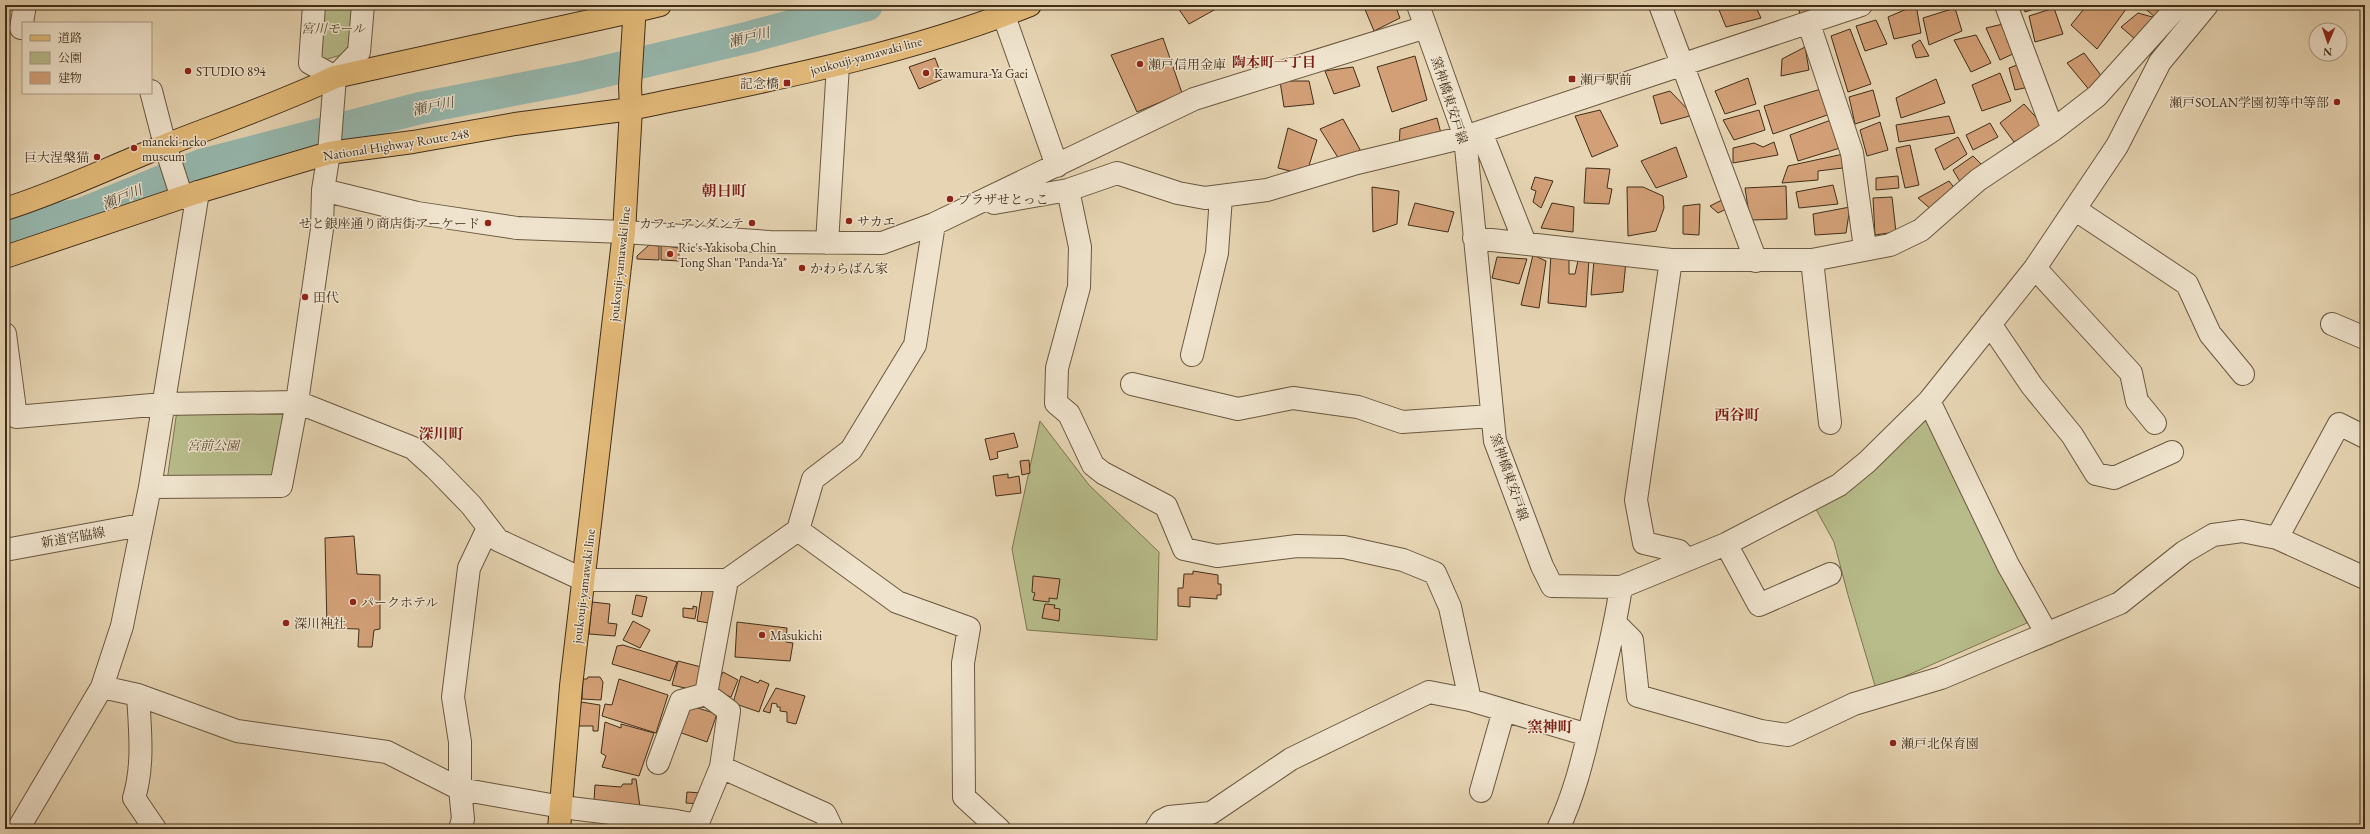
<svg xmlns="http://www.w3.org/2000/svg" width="2370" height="834" font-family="'EB Garamond','Noto Serif JP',serif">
<rect width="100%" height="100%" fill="#e6d4b2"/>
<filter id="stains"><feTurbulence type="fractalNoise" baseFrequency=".005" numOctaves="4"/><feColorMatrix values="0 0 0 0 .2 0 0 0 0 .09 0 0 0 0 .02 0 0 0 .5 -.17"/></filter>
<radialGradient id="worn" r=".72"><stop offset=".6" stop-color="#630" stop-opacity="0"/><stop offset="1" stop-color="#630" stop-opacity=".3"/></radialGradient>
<path fill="#b7bc8a" stroke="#7c7552" d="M316,5H355L351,52L311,64Z
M287,408L274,479L167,481L177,410Z
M1928,413L2027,623L1876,689L1848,595L1834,542L1812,502Z
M1040,421L1089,485L1159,552L1157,640L1027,630L1012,549Z"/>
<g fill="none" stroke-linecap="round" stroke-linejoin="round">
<path stroke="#96b8ae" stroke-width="32" d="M5,228L81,214L201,165L420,108L576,78L750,37L867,5"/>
</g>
<path fill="#d29f76" stroke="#412e19" d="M1176,5H1223L1189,24Z
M1366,5H1395L1400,18L1374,31L1364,7Z
M1717,5H1755L1761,18L1726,27Z
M1797,5H1819L1823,16L1803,23Z
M1916,5L1921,33L1894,39L1888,17Z
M2023,5H2046L2025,12Z
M2087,5H2129L2097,49L2071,25Z
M2141,5H2167L2156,18Z
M1955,8L1962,31L1929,45L1923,18Z
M2054,8L2063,34L2035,42L2029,16Z
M2138,13L2156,18L2135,39L2121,27Z
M1876,20L1887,44L1865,51L1856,26Z
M2003,24L2017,52L2000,60L1986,28Z
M1850,29L1871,84L1848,92L1831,36Z
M1976,35L1991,63L1971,72L1954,40Z
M1163,38L1182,93L1137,112L1111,55Z
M1920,40L1929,56L1916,58L1912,45Z
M1805,47L1809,70L1781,76L1782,59Z
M2084,53L2103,78L2091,92L2067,63Z
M1415,56L1427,100L1392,112L1377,67Z
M935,58L943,79L919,89L909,67Z
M2020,64L2029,87L2015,90L2009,68Z
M1353,67L1360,86L1334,94L1325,71Z
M2000,73L2011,101L1982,111L1972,85Z
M1748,78L1756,104L1725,114L1715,91Z
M1936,79L1945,103L1901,118L1896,98Z
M1280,81H1309L1314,104L1284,107Z
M1821,89L1830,114L1773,134L1764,106Z
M1873,90L1880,116L1855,124L1849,97Z
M1670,91L1693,115L1661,124L1653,96Z
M2024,104L2043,125L2014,142L2000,123Z
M1600,110L1618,146L1592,157L1575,116Z
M1759,110L1765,130L1734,140L1723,120Z
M1949,116L1955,133L1899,142L1896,125Z
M1437,118L1443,141L1399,149L1400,129Z
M1343,119L1363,155L1342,164L1320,129Z
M1831,120L1840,148L1798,161L1790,135Z
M1880,122L1888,150L1867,156L1860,130Z
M1990,123L1998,137L1973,150L1966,135Z
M1288,128L1317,140L1306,175L1278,168Z
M1958,137L1967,154L1944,170L1935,149Z
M1774,142L1778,155L1733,163V148L1754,143L1763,147Z
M1910,145L1919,185L1905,188L1896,148Z
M1676,147L1687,177L1656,188L1641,161Z
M1848,153L1851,167L1818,171V180L1782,183L1788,166Z
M1973,156L1985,168L1962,185L1953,170Z
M1586,168L1610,169L1607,188L1612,189L1609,204L1584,203Z
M1898,176L1899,188L1876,190V178Z
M1535,177L1553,181L1541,208L1533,202L1536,191L1531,189Z
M1949,181L1956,190L1933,211L1918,198Z
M1833,185L1838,204L1799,208L1796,192Z
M1786,186L1787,219L1750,220L1745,188Z
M1372,187L1399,191L1397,224L1373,232Z
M1627,187H1643L1663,196L1664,208L1656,231L1628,236Z
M1892,197L1896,232L1875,235L1873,198Z
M1726,198L1728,208L1718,213L1710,206Z
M1415,203L1454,212L1448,232L1408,225Z
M1552,203L1574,207L1573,232L1541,228Z
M1700,204L1699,235L1683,234V206Z
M1850,207L1846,233L1815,235L1813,214Z
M649,245L659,246V260L637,259V256Z
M661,245L679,248V261L661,260Z
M1551,254L1569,255V274H1575L1579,256L1589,258L1586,307L1548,303Z
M1533,255L1546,261L1539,308L1521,305Z
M1497,257L1527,259L1519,284L1492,278Z
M1594,260L1626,261L1623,292L1591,295Z
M1014,433L1018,447L997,452L998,458L990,460L985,439Z
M1029,460L1030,473L1022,475L1020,461Z
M1008,474V478L1019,476L1021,493L996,496L993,476Z
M354,536L357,574L380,575V629L374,630L372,647H358L359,629L327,628L325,538Z
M1193,571L1218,575V584H1221V595H1217V599L1190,597V607L1178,606V588H1183L1184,574H1193Z
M1033,576L1060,579L1057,599L1049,598V602L1033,600L1035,593L1032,592Z
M723,583L715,624L697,621L703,584Z
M636,595L647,597L642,617L632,614Z
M592,602L610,604L608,623L617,624L615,636L589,634Z
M1045,604L1055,605L1054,608L1060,609L1059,621L1042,618Z
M693,606L697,607L695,619L683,617V608L693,609Z
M633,621L650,630L640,648L623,640Z
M737,622L787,628L786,642L793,643L790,661L735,657Z
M623,645L677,662L670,681L612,664L617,646Z
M678,661L705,668L698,691L672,685Z
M723,672L738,680L731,697L714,691Z
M741,676L758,683L760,680L769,684L759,712L733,703Z
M588,677H600L603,682L601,700L582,699L583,679H587Z
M619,679L668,695L656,733L602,716L605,704L612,705Z
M776,688L805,696L796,724L787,722V712L780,711V707H777V704L772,703L770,713L763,711Z
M581,702L600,705L598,731H593V726H578Z
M685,704L717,714L707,742L676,731Z
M605,722L621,728V724L654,733L639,776L602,767L606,756L601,753Z
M632,779H636L640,807L594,801L595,785L621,787L623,784H632Z
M687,792L702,793L701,804L686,803Z"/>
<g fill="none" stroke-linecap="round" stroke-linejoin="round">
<g stroke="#6a583f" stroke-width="24">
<path id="minor" d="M314,5L310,63L335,77
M1418,5L1465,137L1495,441L1542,566L1552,586L1621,587L1726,544L1839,485L1867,462L1929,401L2035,268L2117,146L2160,62L2207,5
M1660,5L1756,261
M2006,5L2053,130
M1004,16L1057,166
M1809,24L1852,153L1865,248
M21,28L25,5
M335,77L359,52L363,5
M151,91L165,145L182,198
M1481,132L1525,243
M323,190L417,213L517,228L624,232L770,242L882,243L934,224L1194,99L1426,27
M1068,190L1080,247L1079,287L1057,368L1056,403L1069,414L1093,465L1103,473L1166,506L1184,549L1217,556L1297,546L1344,547L1403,560L1435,573L1450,607L1470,700
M994,203L1068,190L1117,173L1178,193L1205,198L1267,190L1357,163L1465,137L1861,5
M2076,210L2187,284L2210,334L2243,374
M1474,238L1671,260H1812L1890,245L1921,230L1978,180L2053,130L2097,96L2179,5
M827,243L838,65
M1671,260L1636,500L1644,543L1679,551L1687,560
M1812,260L1830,423
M2035,268L2131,373L2137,401L2155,423
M1990,324L2032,386L2072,435L2096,474L2114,478L2172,452
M2332,324L2365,338
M5,334L16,417L163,404L297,402L413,448L435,468L471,505L498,540L584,580H727L798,530L813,479L851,450L915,345L934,224
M1192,355L1217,253L1221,197
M1132,384L1238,409L1293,398L1358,407L1402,422L1492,416
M1929,401L2008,565L2047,634
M150,487L281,486L297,402L322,229L323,190L329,153L335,77
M798,530L897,602L969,628L963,663L964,797L999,829
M2277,538L2339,424L2365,437
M1726,544L1759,605L1830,574
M5,550L141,525
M1616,624L1632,640L1638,696L1761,731L1788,735L1854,704L1941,678L2120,603L2184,552L2213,535L2242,531L2277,538L2365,578
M102,687L138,695L237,731L387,752L460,789L562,807L676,821
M138,695C140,729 144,765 134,798L155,829
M658,763L681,701L706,694
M721,767L825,814L832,829
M1481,791L1504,710
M18,829L102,687L122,626L150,487L198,192
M460,829L463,819L460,789V742L453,697L469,568L488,528
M672,829L676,821L697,825L721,767L729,711L706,694L727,580
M1156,829L1161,821L1169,817L1211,813L1291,759L1429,692L1470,700L1588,735
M1558,829C1576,791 1584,753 1594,712C1604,670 1615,629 1621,587"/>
</g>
<g stroke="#412e19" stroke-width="24">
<path id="major" d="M635,11L660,5
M559,829L571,686L624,232L631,109C765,81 903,56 1030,5"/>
</g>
<g stroke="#412e19" stroke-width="24">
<path id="highway" d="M5,209C60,192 112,166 166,145C222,123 280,103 335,77L635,11
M5,257L198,192L329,153L413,142L515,124L631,109L630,86L635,5"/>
</g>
<use href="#minor" stroke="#efe3cd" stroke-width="22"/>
<use href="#major" stroke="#e3ba79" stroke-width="22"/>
<use href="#highway" stroke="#e3ba79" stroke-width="22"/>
</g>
<g fill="#8f2418" stroke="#efe3cd" stroke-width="1.5">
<circle cx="1140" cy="64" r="4"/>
<circle cx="188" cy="71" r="4"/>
<circle cx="926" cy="73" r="4"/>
<rect x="1568" y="75" width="8" height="8" rx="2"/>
<rect x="783" y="79" width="8" height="8" rx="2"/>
<circle cx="2337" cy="102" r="4"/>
<circle cx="134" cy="148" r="4"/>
<circle cx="97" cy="157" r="4"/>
<circle cx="950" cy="199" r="4"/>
<circle cx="849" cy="221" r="4"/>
<circle cx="488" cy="223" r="4"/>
<circle cx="752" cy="223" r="4"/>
<circle cx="670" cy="254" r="4"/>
<circle cx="802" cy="268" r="4"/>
<circle cx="305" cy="297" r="4"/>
<circle cx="353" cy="602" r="4"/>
<circle cx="286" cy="623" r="4"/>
<circle cx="762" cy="635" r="4"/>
<circle cx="1893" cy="743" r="4"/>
</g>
<g text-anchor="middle" stroke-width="3" stroke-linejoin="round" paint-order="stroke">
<g font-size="13" font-style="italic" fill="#594a30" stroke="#efe3cd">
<text x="333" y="33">宮川モール</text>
<text x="213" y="450">宮前公園</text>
</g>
<g font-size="13" fill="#412e19" stroke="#efe3cd">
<text transform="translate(866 55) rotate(-15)" y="5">joukouji-yamawaki line</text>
<text transform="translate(1450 100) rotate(72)" y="5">窯神橋東安戸線</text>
<text transform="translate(396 144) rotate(-9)" y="5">National Highway Route 248</text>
<text transform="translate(619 264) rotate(-84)" y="5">joukouji-yamawaki line</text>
<text transform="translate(1510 477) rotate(71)" y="5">窯神橋東安戸線</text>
<text transform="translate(73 537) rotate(-10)" y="5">新道宮脇線</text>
<text transform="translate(583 586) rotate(-83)" y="5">joukouji-yamawaki line</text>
</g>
<g font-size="13" fill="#412e19" stroke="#efe3cd" text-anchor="start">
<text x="1148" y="69">瀬戸信用金庫</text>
<text x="196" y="76">STUDIO 894</text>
<text x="934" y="78">Kawamura-Ya Gaei</text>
<text x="1580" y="84">瀬戸駅前</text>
<text x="779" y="88" text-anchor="end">記念橋</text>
<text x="2329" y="107" text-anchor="end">瀬戸SOLAN学園初等中等部</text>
<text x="142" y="146">maneki-neko<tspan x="142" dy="15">museum</tspan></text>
<text x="89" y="162" text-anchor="end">巨大涅槃猫</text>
<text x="958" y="204">プラザせとっこ</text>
<text x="857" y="226">サカエ</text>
<text x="480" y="228" text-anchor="end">せと銀座通り商店街アーケード</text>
<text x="744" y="228" text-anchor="end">カフェ アンダンテ</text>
<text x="678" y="252">Rie's Yakisoba Chin<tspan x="678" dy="15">Tong Shan "Panda-Ya"</tspan></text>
<text x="810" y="273">かわらばん家</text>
<text x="313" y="302">田代</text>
<text x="361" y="607">パークホテル</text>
<text x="294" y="628">深川神社</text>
<text x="770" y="640">Masukichi</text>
<text x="1901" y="748">瀬戸北保育園</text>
</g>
<g font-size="14" font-style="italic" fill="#524a37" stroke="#efe3cd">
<text transform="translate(749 37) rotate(-14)" y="5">瀬戸川</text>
<text transform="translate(433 106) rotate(-12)" y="5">瀬戸川</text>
<text transform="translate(122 197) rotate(-22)" y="5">瀬戸川</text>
</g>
<g font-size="14" font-weight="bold" fill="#7a1f14" stroke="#efe3cd">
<text x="1274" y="67">陶本町一丁目</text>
</g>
<g font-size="15" font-weight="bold" fill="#7a1f14" stroke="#efe3cd">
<text x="724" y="196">朝日町</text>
<text x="1737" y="420">西谷町</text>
<text x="441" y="439">深川町</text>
<text x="1550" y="732">窯神町</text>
</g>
</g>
<rect width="2370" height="834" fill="none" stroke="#e6d4b2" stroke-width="20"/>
<rect x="6" y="6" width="2358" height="822" fill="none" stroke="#412e19" stroke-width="2"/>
<rect x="10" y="10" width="2350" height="814" fill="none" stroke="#412e19"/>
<rect x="22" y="22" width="130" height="72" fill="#efe3cd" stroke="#a99b85"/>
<rect x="30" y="35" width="20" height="6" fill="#e3ba79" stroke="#a99b85"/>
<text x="58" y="42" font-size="12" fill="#412e19">道路</text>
<rect x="30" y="52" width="20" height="12" fill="#b7bc8a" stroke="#a99b85"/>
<text x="58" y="62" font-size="12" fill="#412e19">公園</text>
<rect x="30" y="72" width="20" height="12" fill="#d29f76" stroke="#a99b85"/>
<text x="58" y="82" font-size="12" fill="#412e19">建物</text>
<g transform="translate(2328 42) rotate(182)"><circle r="19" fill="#efe3cd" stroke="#a99b85"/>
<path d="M0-3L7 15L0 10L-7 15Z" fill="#8f2418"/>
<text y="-6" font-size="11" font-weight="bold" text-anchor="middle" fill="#412e19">N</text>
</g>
<rect width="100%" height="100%" filter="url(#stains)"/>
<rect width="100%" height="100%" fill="url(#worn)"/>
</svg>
